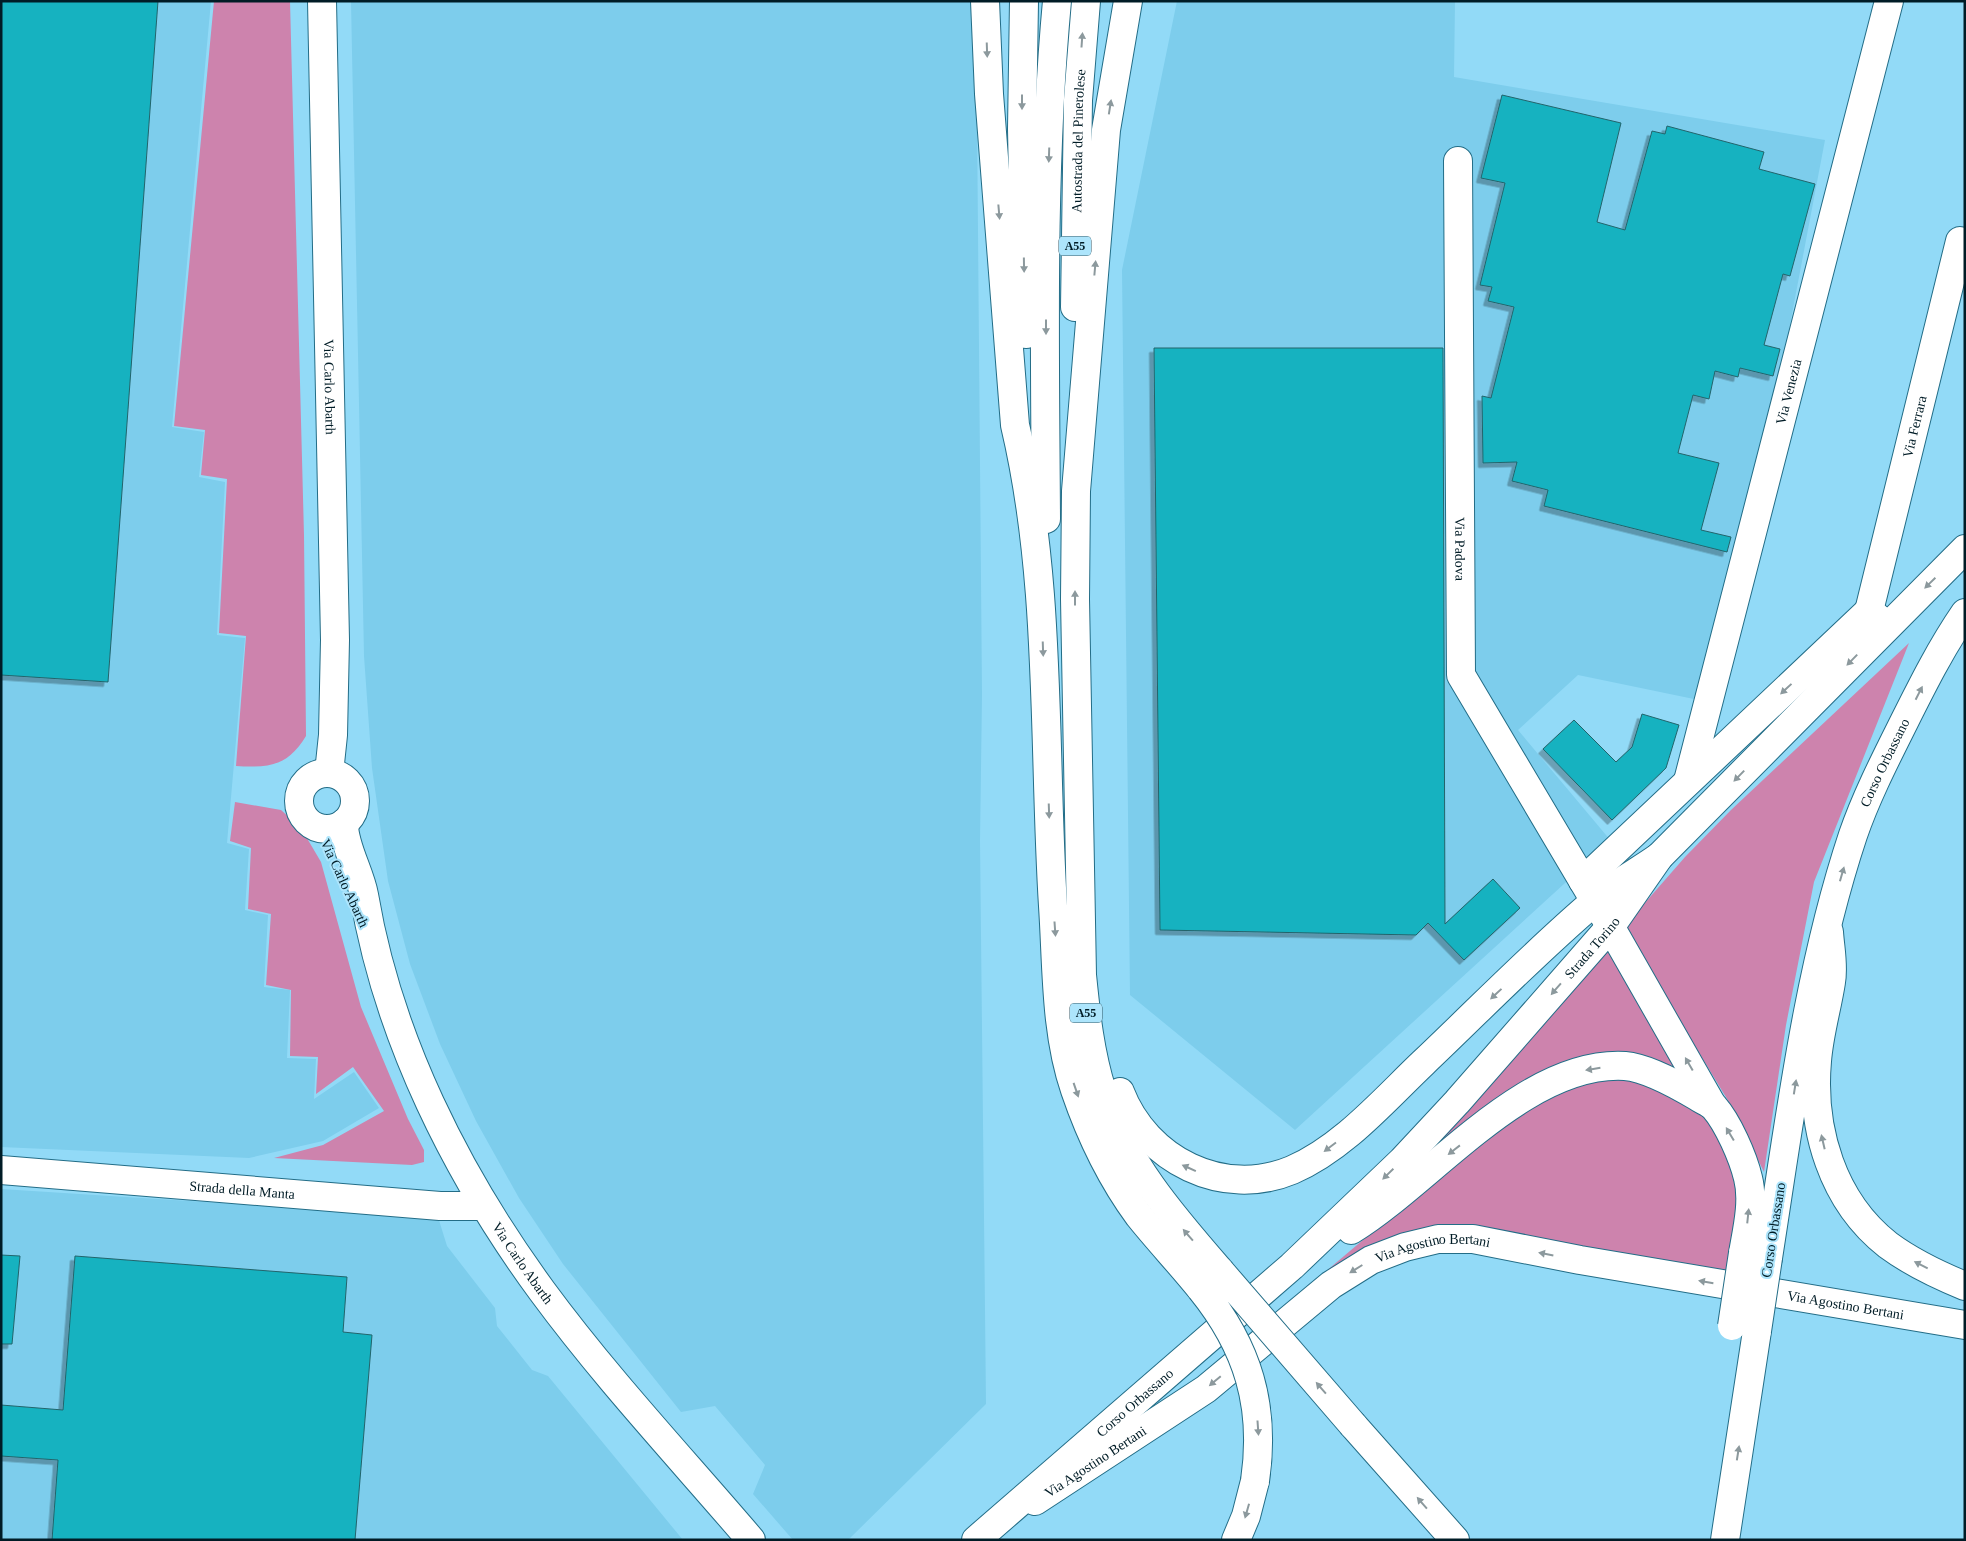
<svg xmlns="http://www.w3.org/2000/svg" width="1966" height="1541" font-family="Georgia,serif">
<defs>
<filter id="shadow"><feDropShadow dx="-4.5" dy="4.5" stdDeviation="0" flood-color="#0004"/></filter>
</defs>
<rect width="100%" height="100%" fill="#92daf7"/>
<path fill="#7dcdec" d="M1,1H211L172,427L204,432L199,477L225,482L217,635L245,638L227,843L249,849L245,910L268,915L264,987L290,990L287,1058L316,1059L314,1099L354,1072L379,1108L323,1141L249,1158L1,1147Z
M351,1H976L982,695L980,841L986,1404L848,1540H793L753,1494L765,1465L715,1406L681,1412L563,1264L519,1198L476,1121L440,1044L410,964L388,881L372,768L364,656Z
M1177,1H1455L1454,77L1825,140L1718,704L1578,675L1518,730L1611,841L1295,1130L1130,995L1122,270Z
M1,1189L438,1217L447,1246L495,1308L497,1326L532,1370L548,1376L683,1540H1Z"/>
<path fill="#cd83ad" d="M214,1H290L304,535L306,736C288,766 269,768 236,766L246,636L219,633L227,479L201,475L205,430L174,426Z
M1909,643L1814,882L1786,1025L1764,1172L1732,1107L1623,928L1685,857L1731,810Z
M235,802L281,810L301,828L321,862L361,1007L408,1119L424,1150V1162L412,1165L274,1158L323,1145L384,1111L353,1067L316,1094L318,1057L290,1056L291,990L266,985L271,914L248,909L251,848L230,841Z
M1609,944L1681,1070L1634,1056L1431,1151L1546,1022Z
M1604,1077L1644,1081L1698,1110L1713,1126L1729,1153L1740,1205L1729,1272L1475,1234L1311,1284L1475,1145L1544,1097Z"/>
<path fill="#14b2c0" stroke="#23646b" filter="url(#shadow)" d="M1,1H158L108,682L1,675Z
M1502,95L1621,123L1597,222L1625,230L1652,131L1665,134L1667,126L1764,152L1759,169L1815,184L1790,276L1783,274L1764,345L1780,349L1773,376L1740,368L1738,377L1715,371L1709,399L1693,395L1678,453L1719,463L1701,530L1731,537L1727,552L1544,506L1548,490L1512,481L1517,462L1483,463L1482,396L1491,398L1514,307L1488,301L1492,287L1480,285L1505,183L1481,178Z
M1154,348H1443L1445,924L1493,879L1520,908L1464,960L1428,923L1416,935L1160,930Z
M1642,714L1679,725L1666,768L1612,820L1543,749L1574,720L1616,762L1632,747Z
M1,1255L20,1256L12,1344H1Z
M75,1256L347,1277L343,1332L372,1335L355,1540H52L58,1460L1,1456V1405L63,1410Z"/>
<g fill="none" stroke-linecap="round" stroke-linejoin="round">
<g stroke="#236d87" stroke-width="30">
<g id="minor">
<path id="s1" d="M322,1L335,640L333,735L329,773"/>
<path id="s2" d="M1458,161L1461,675L1595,901"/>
<path id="s3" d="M1869,611L1960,241"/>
<circle cx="327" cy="801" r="28"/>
<path id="s4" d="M1688,781L1889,1"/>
<path id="s5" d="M344,823C343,845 360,872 364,895C388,1038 457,1175 542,1291C606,1378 681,1458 751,1540"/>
<path d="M1583,881L1869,611L1887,625"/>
<path d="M1829,932C1830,948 1834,966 1831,982C1827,1008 1819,1034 1817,1061C1811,1129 1832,1201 1888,1245C1911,1262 1938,1275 1965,1286"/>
<path id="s6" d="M1,1170L440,1206H484"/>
<path id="s7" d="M1035,1501L1206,1389L1331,1285L1371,1260L1405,1247L1438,1239H1473L1580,1260L1965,1325"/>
</g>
</g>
<g stroke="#236d87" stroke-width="30">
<g id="major">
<path d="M1602,912L1712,1105"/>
<path d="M1351,1230C1431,1181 1525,1060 1625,1066C1648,1068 1678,1085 1698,1097C1702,1100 1710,1103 1714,1107C1728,1123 1743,1157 1748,1178C1754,1201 1747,1230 1743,1253"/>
<path id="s8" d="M1768,1258C1790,1118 1808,970 1853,835C1866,797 1886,758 1904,722C1923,684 1941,648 1965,613"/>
<path id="s9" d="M976,1540L1292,1266L1402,1161L1457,1102L1611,926L1659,857L1965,549"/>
<path d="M1725,1540L1757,1331"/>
</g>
</g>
<g stroke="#236d87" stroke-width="30">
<g id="highway">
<path d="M985,1L989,94L1015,425C1052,582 1043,746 1053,906C1057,966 1055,1032 1075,1090C1090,1134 1111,1178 1139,1216C1159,1241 1181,1264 1201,1289"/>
<path d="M1024,1L1022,129L1026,334"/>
<path d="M1128,1L1106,130L1076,491L1075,599L1082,975C1086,1015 1090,1053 1102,1091C1124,1161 1173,1217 1220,1271"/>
<path id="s10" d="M1075,307L1078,100L1086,1"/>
<path d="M1046,519C1045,347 1041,173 1057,1"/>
<path d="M1120,1092C1146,1160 1223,1199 1292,1170C1343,1148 1384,1100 1423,1063C1480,1009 1535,952 1594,902C1613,885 1638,872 1659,857"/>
<path d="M1353,1425L1455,1540"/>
<path d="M1236,1540L1246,1516L1255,1481"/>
</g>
</g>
<use href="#minor" stroke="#fff" stroke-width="28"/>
<use href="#major" stroke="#fff" stroke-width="28"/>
<use href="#highway" stroke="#fff" stroke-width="28"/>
<g stroke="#236d87" stroke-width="30" stroke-linecap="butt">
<path id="major-bridge" d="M1732,1326L1743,1253
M1757,1331L1768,1258"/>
</g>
<g stroke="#236d87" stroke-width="30" stroke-linecap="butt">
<path id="highway-bridge" d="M1220,1271L1353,1425
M1201,1289C1248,1347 1266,1406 1255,1481"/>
</g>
<use href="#major-bridge" stroke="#fff" stroke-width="28"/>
<use href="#highway-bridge" stroke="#fff" stroke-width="28"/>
</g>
<defs><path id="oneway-solid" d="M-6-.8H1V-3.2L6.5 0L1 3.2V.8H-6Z" transform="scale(1.25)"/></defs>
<g fill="#8c999d">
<use href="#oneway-solid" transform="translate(1082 40) rotate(-86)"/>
<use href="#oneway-solid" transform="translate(987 50) rotate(88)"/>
<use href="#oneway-solid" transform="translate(1022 102) rotate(90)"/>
<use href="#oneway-solid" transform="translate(1110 107) rotate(-81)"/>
<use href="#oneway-solid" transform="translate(1049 155) rotate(92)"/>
<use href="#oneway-solid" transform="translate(999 212) rotate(85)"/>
<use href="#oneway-solid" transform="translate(1024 265) rotate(89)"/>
<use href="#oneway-solid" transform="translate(1095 268) rotate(-85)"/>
<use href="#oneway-solid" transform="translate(1046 327) rotate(90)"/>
<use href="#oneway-solid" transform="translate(1930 583) rotate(136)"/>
<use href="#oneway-solid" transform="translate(1075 598) rotate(-90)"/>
<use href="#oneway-solid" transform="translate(1043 649) rotate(88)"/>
<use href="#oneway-solid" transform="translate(1852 660) rotate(134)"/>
<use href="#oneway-solid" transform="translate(1786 689) rotate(137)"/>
<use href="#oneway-solid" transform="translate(1919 693) rotate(-63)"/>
<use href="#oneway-solid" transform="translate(1739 776) rotate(134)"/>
<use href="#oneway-solid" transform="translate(1049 811) rotate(88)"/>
<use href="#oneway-solid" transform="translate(1842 874) rotate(-74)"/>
<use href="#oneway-solid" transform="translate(1055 929) rotate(86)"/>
<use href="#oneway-solid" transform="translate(1556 989) rotate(131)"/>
<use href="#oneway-solid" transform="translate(1496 994) rotate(137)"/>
<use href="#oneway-solid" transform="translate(1689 1064) rotate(-120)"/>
<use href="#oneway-solid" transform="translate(1593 1069) rotate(171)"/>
<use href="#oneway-solid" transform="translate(1795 1087) rotate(-81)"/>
<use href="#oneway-solid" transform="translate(1076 1090) rotate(71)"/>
<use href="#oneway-solid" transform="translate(1730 1134) rotate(-121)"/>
<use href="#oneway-solid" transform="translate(1823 1142) rotate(-103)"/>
<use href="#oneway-solid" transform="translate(1330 1147) rotate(143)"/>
<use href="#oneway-solid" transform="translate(1454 1150) rotate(142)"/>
<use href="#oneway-solid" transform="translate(1189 1168) rotate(-156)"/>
<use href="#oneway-solid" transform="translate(1388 1174) rotate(136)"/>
<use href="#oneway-solid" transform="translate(1748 1216) rotate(-84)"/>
<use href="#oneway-solid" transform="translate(1188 1235) rotate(-131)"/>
<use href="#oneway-solid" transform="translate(1546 1254) rotate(-169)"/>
<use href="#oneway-solid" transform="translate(1921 1265) rotate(-153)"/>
<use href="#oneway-solid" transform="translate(1356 1269) rotate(148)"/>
<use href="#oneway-solid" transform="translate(1706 1282) rotate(-170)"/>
<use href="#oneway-solid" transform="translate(1215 1381) rotate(140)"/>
<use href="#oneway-solid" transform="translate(1321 1388) rotate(-131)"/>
<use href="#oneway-solid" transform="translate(1258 1428) rotate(86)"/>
<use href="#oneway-solid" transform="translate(1738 1453) rotate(-81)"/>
<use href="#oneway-solid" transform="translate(1422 1503) rotate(-131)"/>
<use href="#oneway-solid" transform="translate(1247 1511) rotate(106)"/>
</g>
<g text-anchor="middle" stroke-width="4" stroke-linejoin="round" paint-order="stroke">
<g fill="#ade5fc" stroke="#345866" stroke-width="1">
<rect x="1059" y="236.5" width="32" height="19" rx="4"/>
<rect x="1070" y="1003.5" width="32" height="19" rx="4"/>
</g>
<g font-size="12" font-weight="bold" fill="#001c26">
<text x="1075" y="250">A55</text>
<text x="1086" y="1017">A55</text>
</g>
<g font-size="14" fill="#001c26" stroke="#ade5fc">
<text dy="5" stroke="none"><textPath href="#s10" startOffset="166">Autostrada del Pinerolese</textPath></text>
<text dy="5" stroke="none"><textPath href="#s1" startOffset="386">Via Carlo Abarth</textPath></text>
<text dy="5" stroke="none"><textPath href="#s4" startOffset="402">Via Venezia</textPath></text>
<text dy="5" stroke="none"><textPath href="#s3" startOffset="190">Via Ferrara</textPath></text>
<text dy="5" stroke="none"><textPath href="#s2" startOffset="388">Via Padova</textPath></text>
<text dy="5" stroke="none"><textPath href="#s8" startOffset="511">Corso Orbassano</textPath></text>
<text transform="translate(345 883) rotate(65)" y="5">Via Carlo Abarth</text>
<text dy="5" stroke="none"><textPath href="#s9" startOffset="856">Strada Torino</textPath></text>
<text dy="5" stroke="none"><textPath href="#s6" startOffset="242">Strada della Manta</textPath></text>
<text transform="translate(1773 1230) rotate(-81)" y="5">Corso Orbassano</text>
<text dy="5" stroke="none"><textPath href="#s7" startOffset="478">Via Agostino Bertani</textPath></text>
<text dy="5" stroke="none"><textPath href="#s5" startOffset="479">Via Carlo Abarth</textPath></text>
<text dy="5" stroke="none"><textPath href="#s7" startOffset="898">Via Agostino Bertani</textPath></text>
<text dy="5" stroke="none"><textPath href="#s9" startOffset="210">Corso Orbassano</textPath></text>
<text dy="5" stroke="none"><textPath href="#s7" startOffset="72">Via Agostino Bertani</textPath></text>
</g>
</g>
<rect width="1966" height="1541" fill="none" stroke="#001c26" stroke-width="5"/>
</svg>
